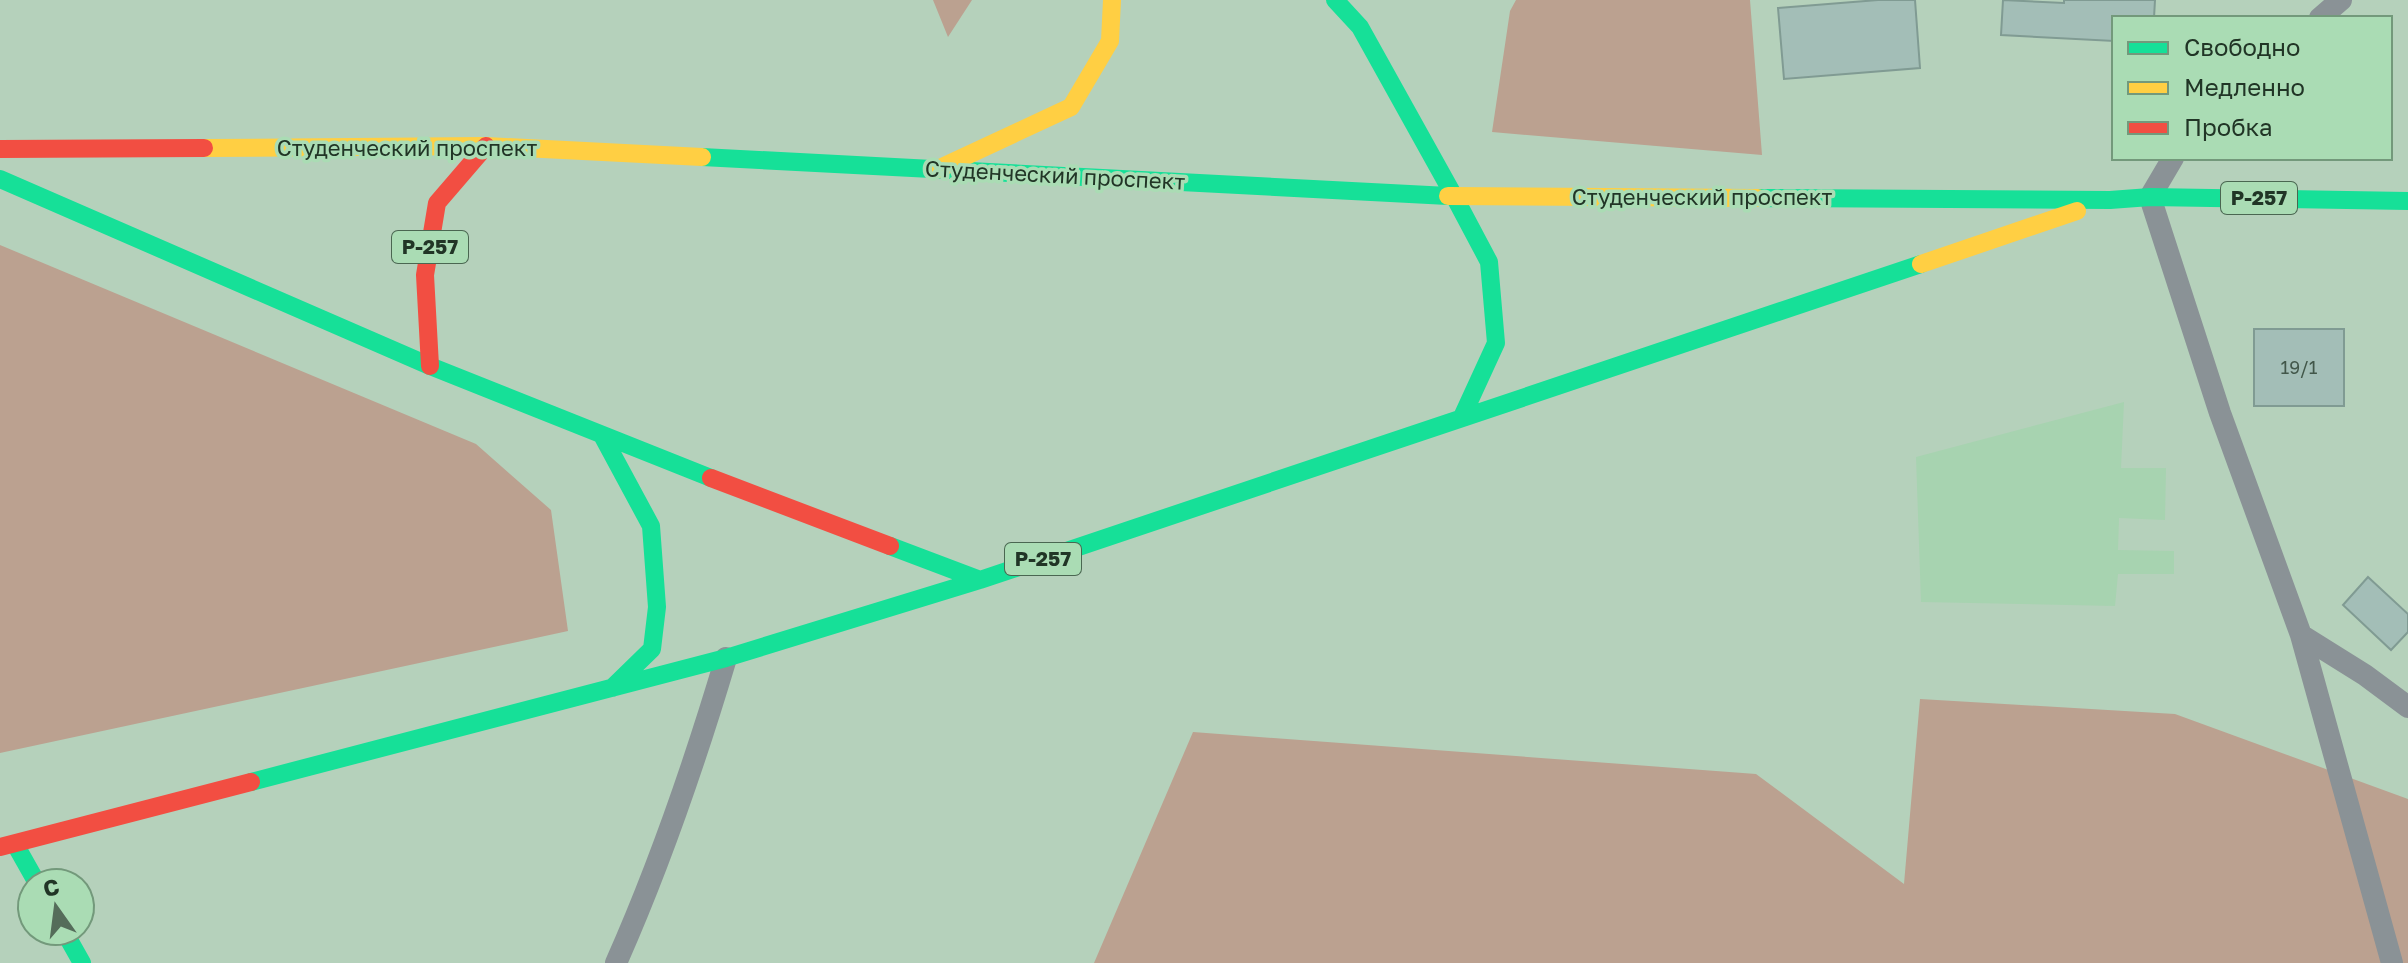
<svg xmlns="http://www.w3.org/2000/svg" width="2408" height="963" font-family="'Golos Text',sans-serif">
<rect width="100%" height="100%" fill="#b5d1bb"/>
<path fill="#a7d3b0" d="M2124,402L2121,468H2166L2165,520L2119,518L2118,550L2174,551V574H2118L2115,606L1921,602L1916,457Z"/>
<path fill="#bba190" d="M933,0H972L948,37Z
M1516,0H1750L1762,155L1492,132L1510,11Z
M0,245L476,444L551,510L568,631L0,753Z
M1920,699L2175,714L2408,799V963H1094L1193,732L1756,774L1904,884Z"/>
<path fill="#a3beb7" stroke="#809b93" stroke-width="2" d="M1878,0H1915L1920,68L1784,79L1778,8Z
M2003,0L2064,3V0H2155L2154,18H2114V41L2001,35Z
M2254,329H2344V406H2254Z
M2368,577L2408,614V632L2391,650L2343,605Z"/>
<g fill="none" stroke-linecap="round" stroke-linejoin="round">
<path stroke="#8a9296" stroke-width="22" d="M2320,18L2341,0
M2173,158L2150,197L2220,413L2301,635L2365,675L2408,707
M2301,635L2392,963
M616,963C660,864 695,762 726,658"/>
<path stroke="#16e098" stroke-width="18" d="M1335,0L1360,27L1454,196
M702,157L1448,196
M0,179L430,366L711,478
M1454,196L1489,262L1496,343L1462,417
M1758,198L2110,200L2150,197L2408,201
M603,437L651,526L657,607L652,649L612,688
M890,546L980,580L1921,264
M251,782L726,658L980,580
M15,844L37,883
M64,931L82,963"/>
<path stroke="#ffcf43" stroke-width="18" d="M204,148L486,146L702,157
M938,169L1071,107L1110,41L1112,0
M1448,196L1758,198
M1921,264L2077,211"/>
<path stroke="#f24e42" stroke-width="18" d="M0,149L204,148
M430,366L425,275L437,203L486,146
M711,478L890,546
M0,847L251,782"/>
</g>
<g text-anchor="middle" stroke-width="7" stroke-linejoin="round" paint-order="stroke">
<g font-size="18" fill="#42574a">
<text x="2299" y="374">19/1</text>
</g>
<g fill="#aadcb4" stroke="#4a6751" stroke-width="2">
<rect x="2221" y="182" width="76" height="32" rx="6"/>
<rect x="392" y="231" width="76" height="32" rx="6"/>
<rect x="1005" y="543" width="76" height="32" rx="6"/>
</g>
<g font-size="20" font-weight="bold" fill="#213526">
<text x="2259" y="205">Р-257</text>
<text x="430" y="254">Р-257</text>
<text x="1043" y="566">Р-257</text>
</g>
<g font-size="22" fill="#213526" stroke="#aadcb4">
<text x="407" y="156">Студенческий проспект</text>
<text transform="translate(1055 175) rotate(3)" y="8">Студенческий проспект</text>
<text x="1702" y="205">Студенческий проспект</text>
</g>
</g>
<rect x="2112" y="16" width="280" height="144" fill="#aadcb4" stroke="#73997b" stroke-width="2"/>
<rect x="2128" y="42" width="40" height="12" fill="#16e098" stroke="#73997b" stroke-width="2"/>
<text x="2184" y="56" font-size="24" fill="#213526">Свободно</text>
<rect x="2128" y="82" width="40" height="12" fill="#ffcf43" stroke="#73997b" stroke-width="2"/>
<text x="2184" y="96" font-size="24" fill="#213526">Медленно</text>
<rect x="2128" y="122" width="40" height="12" fill="#f24e42" stroke="#73997b" stroke-width="2"/>
<text x="2184" y="136" font-size="24" fill="#213526">Пробка</text>
<g transform="translate(56 907) rotate(346)"><circle r="38" fill="#aadcb4" stroke="#73997b" stroke-width="2"/>
<path d="M0-6L14 30L0 20L-14 30Z" fill="#556c5a"/>
<text y="-12" font-size="22" font-weight="bold" text-anchor="middle" fill="#213526">С</text>
</g>
</svg>
